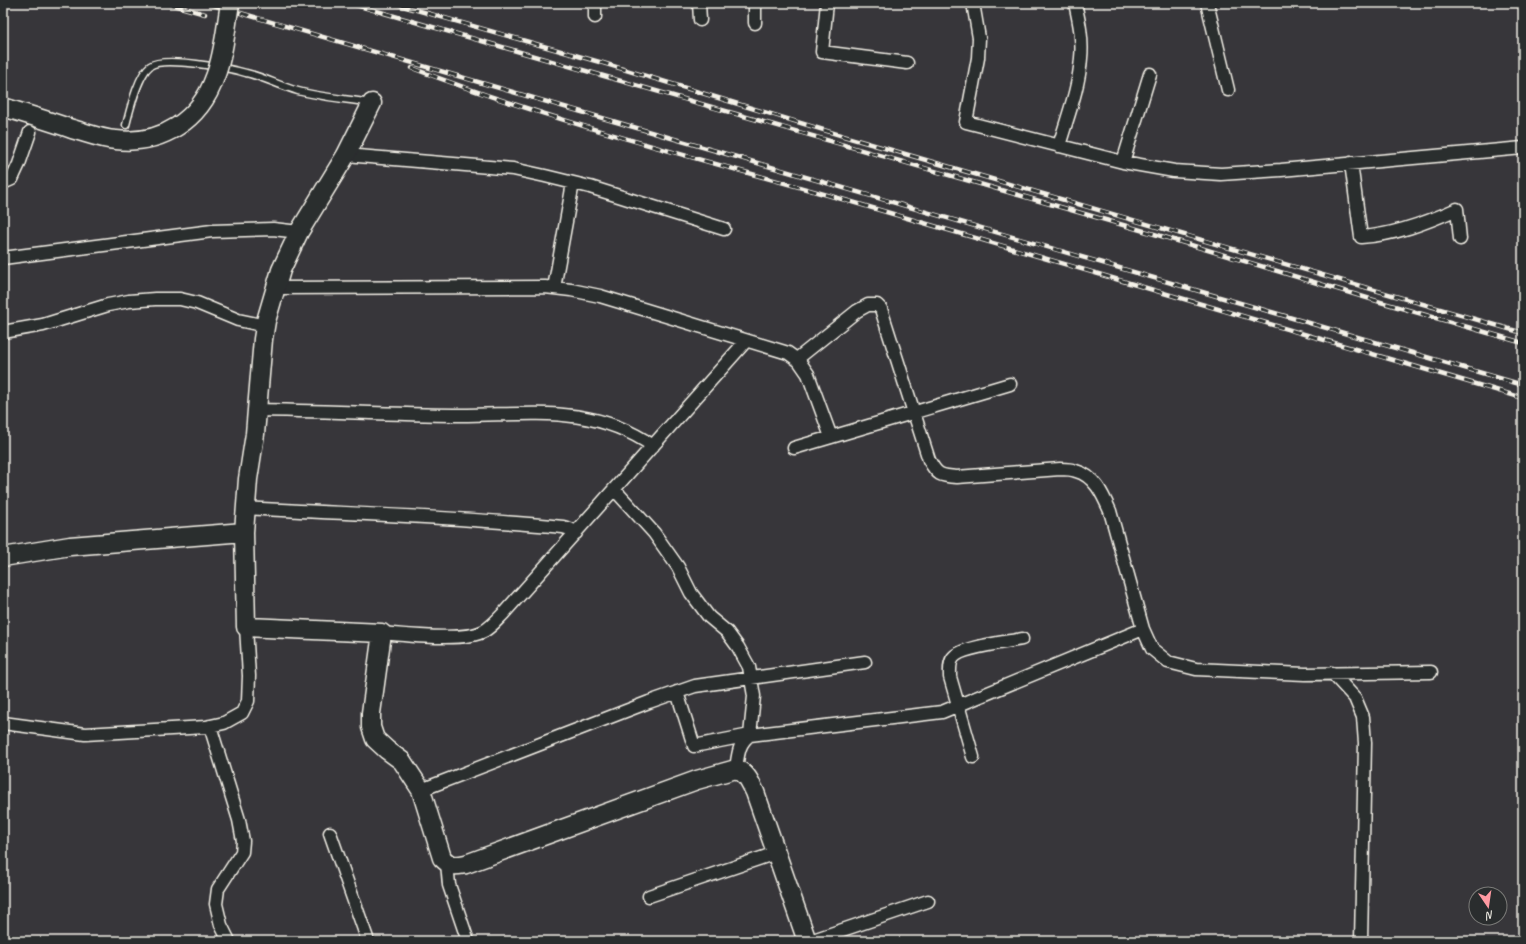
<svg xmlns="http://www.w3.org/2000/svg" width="1526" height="944" font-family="Caveat,sans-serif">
<rect width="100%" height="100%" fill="#37363a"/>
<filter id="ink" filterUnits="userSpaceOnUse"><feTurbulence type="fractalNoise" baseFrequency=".025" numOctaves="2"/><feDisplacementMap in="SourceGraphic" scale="8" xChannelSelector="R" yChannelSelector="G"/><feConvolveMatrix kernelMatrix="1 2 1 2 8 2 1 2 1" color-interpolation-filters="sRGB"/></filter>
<g filter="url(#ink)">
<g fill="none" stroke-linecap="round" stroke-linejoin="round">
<g stroke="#f4f1e8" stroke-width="9">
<path id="lane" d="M126,125C130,110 138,75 150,66C163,56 229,68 246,73C264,77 280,86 298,91C321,97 347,99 370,103"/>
</g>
<g stroke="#f4f1e8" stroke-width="15">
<path id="street" d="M595,3V17
M699,3L700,20
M755,3V23
M827,3L822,52L907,63
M973,3L979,38L978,58L966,122L1123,162L1174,171L1221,174L1281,170L1523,148
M1207,3L1228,90
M1059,146C1067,118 1079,88 1081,58C1083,40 1079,21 1075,3
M346,155L513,169L545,176L590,187L724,229
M1123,162L1150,74
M1351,163L1361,237C1394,235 1426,223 1457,209L1460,239
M3,183L12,179L19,164L30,132
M3,258L212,231L273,229L299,232
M275,288L545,287L571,290L600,296L788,353L799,361L808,374L831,437
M554,288L573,183
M3,332L43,325L108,305L129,301L155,299H180L197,303L238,320L266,326
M797,359L857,311L868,305H877L881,309L929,460C937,475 940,476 957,477L1060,469C1066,469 1071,469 1076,471C1095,476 1103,495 1110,511L1143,629L1152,649L1168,662L1196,669L1305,674L1431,672
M257,410C323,411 388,414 454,415C525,416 590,402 653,446
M794,448L1010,384
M614,489L654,533L678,567L691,593L709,617L727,632L738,647L749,667L754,696L750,735
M245,508C351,514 458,517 563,527L570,529L576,533
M382,633C405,635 466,642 484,631C491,627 497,620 503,614L746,341
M1332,673L1355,698L1363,717L1365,743L1361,941
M677,692L694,746L750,735L942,712L1143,629
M3,723L85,734L206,727L224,723L242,713L248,701L249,676L246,627
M210,726L239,820L243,841L242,852L218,889L216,904L221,925L229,941
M973,757L950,677C950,671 949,663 953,658C960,647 1008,642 1022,639
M736,769C738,756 738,743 750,735
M421,790L649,702L695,686L865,662
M330,833L368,941
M447,863L449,885L468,941
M649,896L776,853
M810,941L928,901"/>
</g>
<g stroke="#f4f1e8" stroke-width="21">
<path id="secondary" d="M372,103L346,155L299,232L281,270L266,321L263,339L255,434L248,479L244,532L246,627L382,633L371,713V727L375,739L387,750L402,761L421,790L442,858C451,867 453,866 466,864L697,780L736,769C747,773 750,782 755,792L807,941
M3,557L70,546L244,532"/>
</g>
<use href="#lane" stroke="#2a2d2e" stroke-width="6"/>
<use href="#street" stroke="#2a2d2e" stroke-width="12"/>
<use href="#secondary" stroke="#2a2d2e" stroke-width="18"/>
<g stroke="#f4f1e8" stroke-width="4.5">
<path id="rail" d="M166,3L205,14
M206,3L1523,385
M349,3L1151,233L1377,301L1523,343
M392,3L603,63L850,138L1523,333
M412,68C555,123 705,160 852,202C1076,267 1299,333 1523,398"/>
</g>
<use href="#rail" stroke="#2a2d2e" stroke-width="3" stroke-dasharray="9" stroke-linecap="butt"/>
<g stroke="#f4f1e8" stroke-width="21" stroke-linecap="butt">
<path id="secondary-bridge" d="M3,107C26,114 49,121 72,129C87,133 101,139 116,140C162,145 200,120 215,77C224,54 226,27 230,3"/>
</g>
<use href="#secondary-bridge" stroke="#2a2d2e" stroke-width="18"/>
</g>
</g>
<rect width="1526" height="944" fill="none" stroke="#2a2d2e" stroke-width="16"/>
<rect x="8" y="8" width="1510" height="928" fill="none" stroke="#f4f1e8" stroke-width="1.5" filter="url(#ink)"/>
<g transform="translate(1488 906) rotate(167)"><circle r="19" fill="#2a2d2e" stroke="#7b7b78"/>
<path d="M0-3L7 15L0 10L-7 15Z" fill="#ff9aa2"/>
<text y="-6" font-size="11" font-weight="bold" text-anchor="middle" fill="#f4f1e8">N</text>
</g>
</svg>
